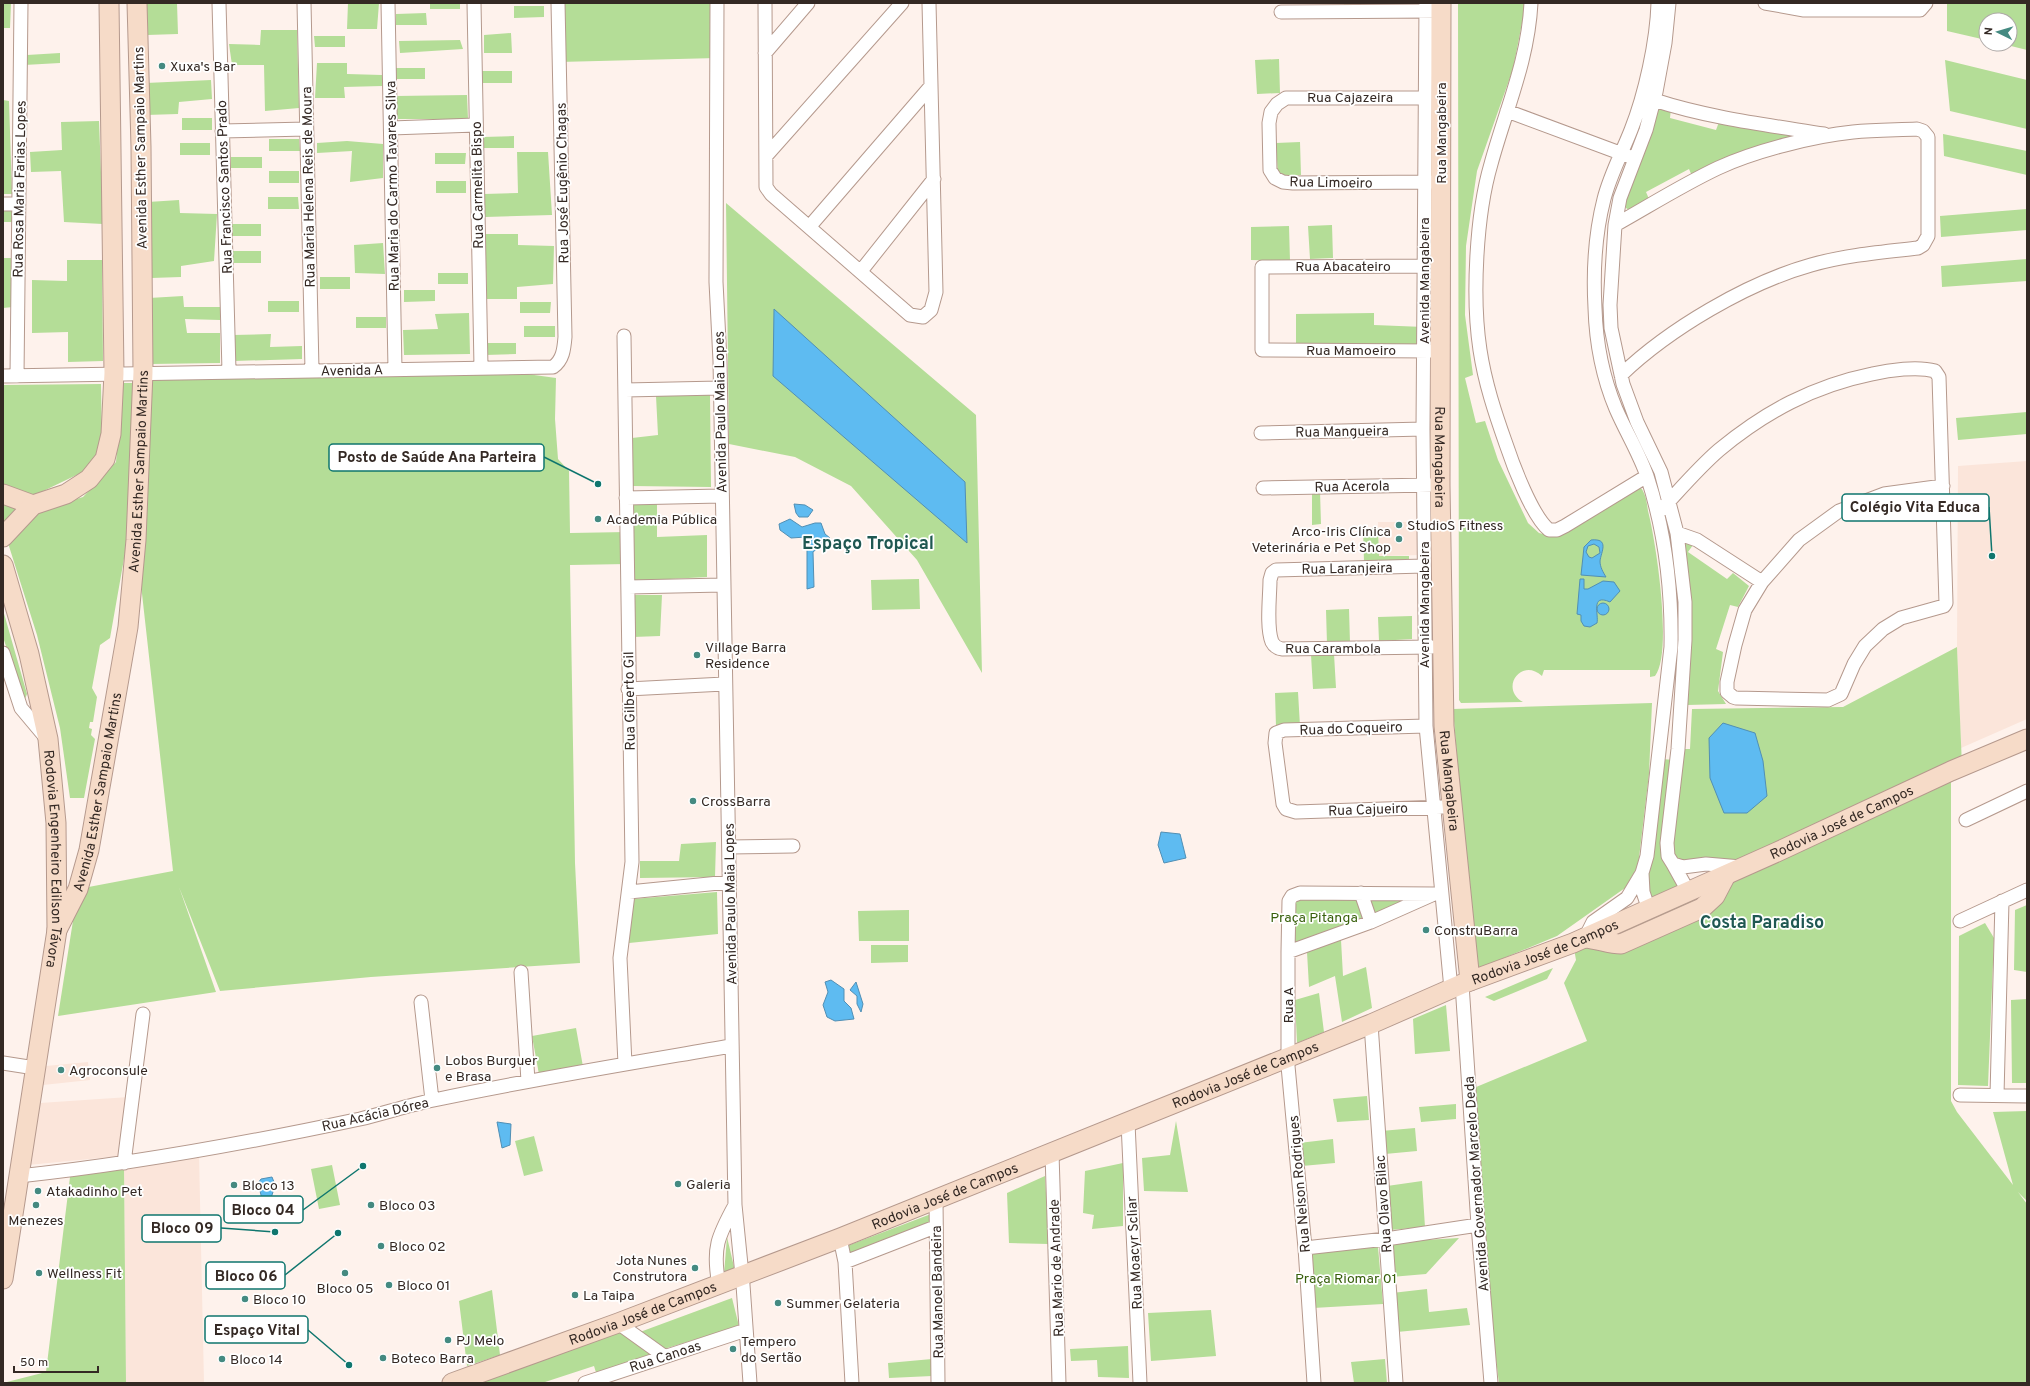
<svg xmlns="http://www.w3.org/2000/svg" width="2030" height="1386" font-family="Overpass,sans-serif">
<rect width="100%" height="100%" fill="#fef2ec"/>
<path fill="#fbe5da" d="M2027,461V719L1961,748L1957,647L1958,466Z
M1378,522H1419V555L1379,556Z
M88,1062L90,1080L43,1085L46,1066Z
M129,1097L121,1156L28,1165L40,1103Z
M199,1154L204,1383H126L124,1167Z"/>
<path fill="#b4dd97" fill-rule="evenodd" d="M3,3H11L10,28H3Z
M147,3H177L178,34L147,35Z
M348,3H379L377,29H347Z
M430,3H460V9H430Z
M558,3H717V58L559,62Z
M1344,3H1426V11H1344Z
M1458,3H1526L1513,69L1477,171L1466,246L1465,315L1473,375L1465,378L1476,423L1485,421L1498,460L1528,523L1539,533L1547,535L1639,487L1641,488C1646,494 1647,504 1648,511C1656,541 1673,653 1655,676L1650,677V670H1544L1542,676C1521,657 1499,689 1523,702L1461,703L1459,700Z
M1947,3H2027V50L2003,44H2010V20H1986V40L1947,31Z
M514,6H544V17L514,18Z
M426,13L427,25H396V14Z
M261,30H297L299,108L265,111L264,65H232L229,44L260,45Z
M511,33L512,53H484V35Z
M314,36H345V47H315Z
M460,40L463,49L400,53L399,41Z
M60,53V63L24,65L27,55Z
M1279,59L1280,93L1257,94L1255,60Z
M1945,60L2027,80V129L1950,111Z
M317,63H347V74L382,75V86L344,87L345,98H315Z
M395,68H425V79H395Z
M482,71H512V83H482Z
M211,80L212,99L179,102L178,114L146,115V83Z
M467,95L468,119H397L396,96Z
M3,100L9,101L12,194H3Z
M1659,106L1671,109L1670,118L1716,130L1719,122L1796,136L1692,176L1689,169L1646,192L1649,199L1629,210L1626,208L1624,203Z
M182,118H212V130H182Z
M99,121L103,224L64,222L61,171L31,172L30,152L62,150L61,122Z
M1943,134L2027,151V175L1944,156Z
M514,136V148H483V137Z
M269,139H299L300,151H269Z
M347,141L383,144V178L350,182L352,151L317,153V143Z
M1300,142L1301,175L1278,176L1276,143Z
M180,143H210V155H180Z
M517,152H548L552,215L485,217L484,194L518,193Z
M435,153H466L465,164H435Z
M231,157H262V168H231Z
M269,171H299V183H269Z
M436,181H466V193H436Z
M268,197H298L299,209H268Z
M179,200L180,213L217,214L214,261L181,266V277L151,278L148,202Z
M726,203L976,415L982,673L917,560L851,486L795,457L729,444Z
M2027,209V230L1941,237L1940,216Z
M14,210V222H3V211Z
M230,224H261V236H230Z
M1332,225L1333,258L1310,259L1308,226Z
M1289,226L1290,261L1251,260V227Z
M485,234H518V245L554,246L553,284L517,287V299H487Z
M383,243L385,274L355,273L354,245Z
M231,251H261V263H231Z
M3,258H13V307L3,308Z
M2027,259V281L1942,287L1941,266Z
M67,260H102L103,361L68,362V332L32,333V280L67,281Z
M438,273H468V284H438Z
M320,277H350V289H320Z
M404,290H435V301L404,302Z
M183,296L184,307H220V320L185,319L187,333H220V363L151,364L149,298Z
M268,301H299V312H268Z
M520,302H551L550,313H520Z
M469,313L470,354L404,355L403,330L438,329L435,314Z
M1374,313V325L1424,327V351L1296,350V314Z
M356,317H386V328H356Z
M524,326H555V337H524Z
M271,334L270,347L302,346V359L234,361L233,335Z
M485,343H516V354L485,355Z
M143,372L527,374L556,378L555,419L558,459L569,471L570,533L627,532V564L570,565L575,863L580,963L371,977L220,991L179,887L216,992L58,1016L78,889L173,871L136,540Z
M123,383H135L128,536L110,638L100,645L92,688L97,697L93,722H90L89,728L92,729L91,735L95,739L84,798H70L60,728L37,635L8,543L32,513L83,497L116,462Z
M101,384L102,444L89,469L35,495L3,487V385Z
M710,395L711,487L632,486V438L658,435L656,396Z
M2027,412V434L1958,440L1956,418Z
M1320,491L1321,524L1312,525V493Z
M3,494L33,505L3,537Z
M657,501V537L707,535V577L632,581L631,502Z
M1363,528H1378L1379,556H1409V561L1364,562Z
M1686,543L1693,545L1688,552L1727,579L1733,573L1749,586L1738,607L1730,605L1716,649L1723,652L1718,691L1726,704L1687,705L1685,544Z
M919,579L920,609L872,610L871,580Z
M633,595H662L660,636L633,637Z
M1349,609L1350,643L1327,644L1326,610Z
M3,610L27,694L25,699L22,695L3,637Z
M1412,616V639L1379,641L1378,617Z
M1957,647L1962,766L1951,771V1101L1957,1112L2013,1185L1993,1112L2027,1111V1201L2018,1192L2027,1204V1383H1499L1477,1207L1469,1090L1587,1041L1564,983L1576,960L1573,943L1649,910L1645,899L1662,759L1674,760L1678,749H1690L1692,709L1843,707ZM1674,864L1742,867L1688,891Z
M1334,654L1336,688L1313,689L1311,655Z
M1298,692L1300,726L1276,727L1275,693Z
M1652,703L1649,774L1638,866L1625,888L1557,936L1475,970L1453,709Z
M716,842L715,877L640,878V861H679L681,844Z
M717,892L718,934L629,943L633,899Z
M1434,894L1288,952L1292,896Z
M2027,905V972L2014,970L2015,910Z
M909,910V941H859L858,911Z
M1985,923L1994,938L1988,1086L1958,1085L1959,936Z
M1341,940L1343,976L1366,967L1372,1008L1342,1022L1335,976L1309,987L1307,952Z
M871,945H908V962L871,963Z
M1553,968L1547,979L1494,1001L1485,997Z
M1319,993L1324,1032L1297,1043L1295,1000Z
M2027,999V1083H2012L2011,1000Z
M1446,1005L1450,1051L1415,1054L1413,1019Z
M576,1028L584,1072L540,1080L532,1036Z
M1367,1096L1369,1120L1337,1122L1333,1099Z
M1456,1104V1119L1421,1122L1419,1107Z
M1176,1121L1188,1192L1144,1191L1142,1158L1170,1155Z
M1415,1128L1417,1151L1385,1154L1381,1131Z
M534,1136L543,1171L524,1176L515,1141Z
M1333,1139L1335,1163L1302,1166L1299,1143Z
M1123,1163V1226L1092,1229L1094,1215L1083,1213L1085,1171Z
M332,1165L340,1205L319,1209L311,1169Z
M124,1167L126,1383H3L46,1372L70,1177Z
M1045,1176L1049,1244L1009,1243L1007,1193Z
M1422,1181L1425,1227L1390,1230L1387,1186Z
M931,1214V1223L847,1256V1246Z
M727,1237L735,1271L724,1274Z
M1459,1238L1426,1274L1391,1277L1390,1242Z
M1378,1247L1383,1304L1313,1308L1312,1253Z
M1427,1289L1429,1312L1467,1308L1470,1325L1397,1332L1392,1293Z
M492,1290L500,1355L467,1366L459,1301Z
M732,1298L739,1326L664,1349L640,1332Z
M1211,1310L1216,1356L1151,1361L1148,1313Z
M618,1323L664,1356L598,1379L594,1366L542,1383H459Z
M1128,1346L1129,1378L1098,1377L1097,1360L1071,1361L1070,1349Z
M932,1359V1376L889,1378L888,1363Z
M1385,1359L1387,1383H1354L1351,1362Z"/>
<path fill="#5ebbf1" stroke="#518fb4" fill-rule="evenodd" d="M774,309L965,482L967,543L773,376Z
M794,504L805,505L813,510L808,517H799L796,513Z
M790,519L802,527L815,523H821L825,534L830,538L813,552L814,587L807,589V549L810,545L806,537L791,538L780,530L779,524Z
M1591,540C1610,538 1601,552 1600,561C1600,567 1603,572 1606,577L1581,575L1584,547ZM1594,544L1599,547L1600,553L1592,558L1589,557L1586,552L1588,546Z
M1580,579H1584V589H1588L1603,581L1614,582L1620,591L1610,602C1590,593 1599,615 1597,623L1590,627L1584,626L1581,621V615L1577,614Z
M1597 609a6 6 0 1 1 12 0a6 6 0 1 1-12 0Z
M1723,723L1755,733L1763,761L1767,796L1747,813H1724L1710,778L1709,738Z
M1161,832L1180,834L1186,858L1164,863L1158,845Z
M831,980L844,989V1001L851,1008L854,1019L835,1021L827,1017L823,1005L828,992L825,982Z
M856,982L863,1004L861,1012L857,1004V996L850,990Z
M497,1122L511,1124L510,1145L502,1148Z
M272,1177L274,1182L272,1190L273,1192L270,1201L262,1199L258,1183L261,1179Z"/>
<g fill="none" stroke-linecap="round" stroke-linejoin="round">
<g stroke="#b5998d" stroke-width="15">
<path id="street" d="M219,3L229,371
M304,3L312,370
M388,3L395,369
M474,3L481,367
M717,3L716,282L720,361L735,1205L743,1285L750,1383
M765,3L766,187L771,194L910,315L923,317L931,310L936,292L929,3
M1426,3L1423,429L1426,726L1451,989
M1531,3C1528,61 1506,109 1491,164C1476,215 1472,298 1480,350C1485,383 1495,413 1506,444C1513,465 1532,516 1549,530H1557L1565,526L1647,476
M1669,3L1665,43L1656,92L1646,130L1620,198L1615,225L1610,305L1611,328L1623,384L1637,422L1661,472L1677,533L1685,602V640L1678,749L1667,843L1668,856L1673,864L1683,867L1706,864L1741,867
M1765,3L1804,10H1920L1926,3
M1281,12L1433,11
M765,53L808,3
M1424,98H1286L1277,104L1271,112L1269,123L1270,170L1275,178L1283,182L1293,183L1431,182
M1654,100C1709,118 1767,125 1824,134
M1507,111L1628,156
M391,128L476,125
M222,131L306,129
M766,156L902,3
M3,204H19
M1615,225C1649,206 1682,185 1718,168C1755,151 1813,136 1853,132C1874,130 1896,130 1917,129L1923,131L1928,137V236L1923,245L1918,248C1883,252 1846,255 1811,265C1747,283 1669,329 1621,375
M810,226L931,86
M1424,266L1262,267V350L1432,351
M861,271L934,179
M624,336L632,862L620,958L625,1064
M3,376L553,367C563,360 564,349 565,337L558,3
M17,376L21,3
M625,390L720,388
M1261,433L1423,429
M1263,488L1431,485
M626,498L721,496
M1658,513C1678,492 1697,469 1719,450C1765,412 1813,386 1872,374C1889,370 1918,366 1935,371L1939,377L1946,603L1944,606L1901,618L1883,629L1865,646L1854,664L1841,694L1828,700L1736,698L1733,697L1727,692V682L1735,645L1745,610L1762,582L1799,540L1839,511L1884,494L1943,486
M1677,533L1697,540L1762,582
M1424,566L1276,570L1272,573L1270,580C1270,596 1266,627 1272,642C1274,646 1277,648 1282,649L1432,647
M628,587L723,585
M3,653L21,708L47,739
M628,689L724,684
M1426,726L1284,730L1276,733L1275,743L1283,804L1286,809L1296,812L1443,807
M1966,820L2027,791
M729,847L793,846
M1673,864L1688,891
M1642,873L1643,892L1649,910
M629,892L729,882
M1300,893L1434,894L1371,922L1288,952L1289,901L1292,896Z
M1361,893L1371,922
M1960,921L2027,890
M1585,938L1593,922L1627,898L1642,873L1647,856L1671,647C1672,590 1665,531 1647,476C1639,453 1626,432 1616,409C1603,378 1596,342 1595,308C1593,272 1595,234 1604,199C1610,175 1622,153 1631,130C1645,95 1657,41 1658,3
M1288,952V1066L1305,1248L1314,1383
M521,972L528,1081
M1462,984L1478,1225L1491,1383
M421,1002L432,1100
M1371,1024L1396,1383
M3,1063L35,1068
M1960,1095L2027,1096
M1997,1095L2002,901
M1128,1123L1140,1383
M1052,1153L1059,1383
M124,1163L143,1014
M19,1176C133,1164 247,1143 360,1119C385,1113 409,1105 434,1100C532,1079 632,1063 731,1046
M936,1200L938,1383
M840,1238L845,1262L852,1383
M1305,1248L1386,1239L1478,1225
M845,1262L935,1227
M719,1285C712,1248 718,1236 735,1205
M618,1323L664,1356
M585,1383L746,1330"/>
</g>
<g stroke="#b5998d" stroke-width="21">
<g id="secondary">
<path id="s1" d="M1441,3L1440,485L1444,726L1470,981"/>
<path d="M3,494L33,505"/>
<path d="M3,537L33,505L66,494L89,479L105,459L111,434L114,373L109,3"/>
<path id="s2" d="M3,565L29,654L48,739L56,823L57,930L3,1279"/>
<path id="s3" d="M57,930L78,889L89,850L128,627L136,540L143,372L141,147L137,3"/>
<path d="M1585,938C1598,939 1609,944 1621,944L1702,908L1715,896L1726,875"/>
<path id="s4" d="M452,1383L618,1323L840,1238L1371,1024L1462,984L1573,943L1777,852L1951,771L2027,739"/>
</g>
</g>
<use href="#street" stroke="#fff" stroke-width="13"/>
<use href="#secondary" stroke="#f6dbc8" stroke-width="19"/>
</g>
<g fill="#448a81" stroke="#fff" stroke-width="1.5">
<circle cx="162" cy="66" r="4"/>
<circle cx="598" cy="519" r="4"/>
<circle cx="1399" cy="525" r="4"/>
<circle cx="1399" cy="539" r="4"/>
<circle cx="697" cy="655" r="4"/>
<circle cx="693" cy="801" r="4"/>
<circle cx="1426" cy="930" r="4"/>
<circle cx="437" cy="1068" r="4"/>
<circle cx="61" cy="1070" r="4"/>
<circle cx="678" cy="1184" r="4"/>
<circle cx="234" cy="1185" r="4"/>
<circle cx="38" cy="1191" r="4"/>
<circle cx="36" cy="1205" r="4"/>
<circle cx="371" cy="1205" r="4"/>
<circle cx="381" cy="1246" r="4"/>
<circle cx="695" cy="1268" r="4"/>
<circle cx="39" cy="1273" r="4"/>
<circle cx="345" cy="1273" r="4"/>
<circle cx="389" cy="1285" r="4"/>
<circle cx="575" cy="1295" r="4"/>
<circle cx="245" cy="1299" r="4"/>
<circle cx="778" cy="1303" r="4"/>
<circle cx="448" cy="1340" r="4"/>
<circle cx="733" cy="1349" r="4"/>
<circle cx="383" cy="1358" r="4"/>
<circle cx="222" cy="1359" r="4"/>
</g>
<g text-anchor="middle" stroke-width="3.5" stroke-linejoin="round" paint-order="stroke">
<g font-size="14" fill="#342924" stroke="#fff" text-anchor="start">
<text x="170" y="71">Xuxa's Bar</text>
<text x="606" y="524">Academia Pública</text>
<text x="1407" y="530">StudioS Fitness</text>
<text x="1391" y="536" text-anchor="end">Arco-Iris Clínica<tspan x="1391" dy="16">Veterinária e Pet Shop</tspan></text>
<text x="705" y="652">Village Barra<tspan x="705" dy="16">Residence</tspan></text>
<text x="701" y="806">CrossBarra</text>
<text x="1434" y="935">ConstruBarra</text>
<text x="445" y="1065">Lobos Burguer<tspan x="445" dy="16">e Brasa</tspan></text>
<text x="69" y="1075">Agroconsule</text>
<text x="686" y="1189">Galeria</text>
<text x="242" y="1190">Bloco 13</text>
<text x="46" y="1196">Atakadinho Pet</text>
<text x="379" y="1210">Bloco 03</text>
<text x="36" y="1225" text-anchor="middle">Menezes</text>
<text x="389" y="1251">Bloco 02</text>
<text x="687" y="1265" text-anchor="end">Jota Nunes<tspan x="687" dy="16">Construtora</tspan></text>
<text x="47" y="1278">Wellness Fit</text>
<text x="397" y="1290">Bloco 01</text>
<text x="345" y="1293" text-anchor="middle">Bloco 05</text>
<text x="583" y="1300">La Taipa</text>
<text x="253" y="1304">Bloco 10</text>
<text x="786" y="1308">Summer Gelateria</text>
<text x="456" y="1345">PJ Melo</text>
<text x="741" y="1346">Tempero<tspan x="741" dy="16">do Sertão</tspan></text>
<text x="391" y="1363">Boteco Barra</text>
<text x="230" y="1364">Bloco 14</text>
</g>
<g font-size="14" fill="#342924" stroke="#fff">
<text x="1350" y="102">Rua Cajazeira</text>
<text transform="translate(1441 133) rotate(-90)" y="5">Rua Mangabeira</text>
<text transform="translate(140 148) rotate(-91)" y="5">Avenida Esther Sampaio Martins</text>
<text transform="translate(1331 182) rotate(1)" y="5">Rua Limoeiro</text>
<text transform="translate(562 183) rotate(-91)" y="5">Rua José Eugênio Chagas</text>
<text transform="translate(477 185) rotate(-91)" y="5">Rua Carmelita Bispo</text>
<text transform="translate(392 186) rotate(-91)" y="5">Rua Maria do Carmo Tavares Silva</text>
<text transform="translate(224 187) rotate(-92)" y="5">Rua Francisco Santos Prado</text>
<text transform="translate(308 187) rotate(-91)" y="5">Rua Maria Helena Reis de Moura</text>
<text transform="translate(19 189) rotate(-89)" y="5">Rua Rosa Maria Farias Lopes</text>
<text x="1343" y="271">Rua Abacateiro</text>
<text transform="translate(1424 281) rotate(-90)" y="5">Avenida Mangabeira</text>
<text x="1351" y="355">Rua Mamoeiro</text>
<text transform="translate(352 370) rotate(-1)" y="5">Avenida A</text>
<text transform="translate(720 412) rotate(-91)" y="5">Avenida Paulo Maia Lopes</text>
<text transform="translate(1342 431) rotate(-1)" y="5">Rua Mangueira</text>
<text dy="5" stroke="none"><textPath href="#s1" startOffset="454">Rua Mangabeira</textPath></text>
<text dy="5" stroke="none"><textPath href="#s3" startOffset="469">Avenida Esther Sampaio Martins</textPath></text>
<text transform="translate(1352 486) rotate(-1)" y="5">Rua Acerola</text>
<text transform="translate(1347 568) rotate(-1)" y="5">Rua Laranjeira</text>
<text transform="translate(1424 605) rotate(-90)" y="5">Avenida Mangabeira</text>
<text x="1333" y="653">Rua Carambola</text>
<text transform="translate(629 701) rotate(-91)" y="5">Rua Gilberto Gil</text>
<text transform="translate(1351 728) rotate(-2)" y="5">Rua do Coqueiro</text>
<text dy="5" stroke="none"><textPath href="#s1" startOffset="778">Rua Mangabeira</textPath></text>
<text dy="5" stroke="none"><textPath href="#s3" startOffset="145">Avenida Esther Sampaio Martins</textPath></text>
<text transform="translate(1368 809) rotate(-2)" y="5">Rua Cajueiro</text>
<text dy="5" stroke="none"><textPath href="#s4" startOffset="1499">Rodovia José de Campos</textPath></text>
<text dy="5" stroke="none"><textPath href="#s2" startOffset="300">Rodovia Engenheiro Edilson Távora</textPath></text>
<text transform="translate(730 904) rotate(-91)" y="5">Avenida Paulo Maia Lopes</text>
<text dy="5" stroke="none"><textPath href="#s4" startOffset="1175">Rodovia José de Campos</textPath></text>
<text transform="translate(1288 1005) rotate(-90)" y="5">Rua A</text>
<text dy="5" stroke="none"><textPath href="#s4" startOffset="851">Rodovia José de Campos</textPath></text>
<text transform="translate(375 1114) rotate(-13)" y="5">Rua Acácia Dórea</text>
<text transform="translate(1299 1184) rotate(-95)" y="5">Rua Nelson Rodrigues</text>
<text transform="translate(1476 1184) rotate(-94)" y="5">Avenida Governador Marcelo Deda</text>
<text dy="5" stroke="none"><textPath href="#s4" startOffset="527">Rodovia José de Campos</textPath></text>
<text transform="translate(1383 1204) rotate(-94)" y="5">Rua Olavo Bilac</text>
<text transform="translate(1134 1253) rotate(-93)" y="5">Rua Moacyr Scliar</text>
<text transform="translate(1056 1268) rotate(-92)" y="5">Rua Mario de Andrade</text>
<text transform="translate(937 1292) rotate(-91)" y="5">Rua Manoel Bandeira</text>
<text dy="5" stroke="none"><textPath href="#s4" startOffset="203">Rodovia José de Campos</textPath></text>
<text transform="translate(665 1356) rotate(-18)" y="5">Rua Canoas</text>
</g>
<g font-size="14" fill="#38600c" stroke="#fff">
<text x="1314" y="922">Praça Pitanga</text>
<text x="1346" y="1283">Praça Riomar 01</text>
</g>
<g font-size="18" font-weight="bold" fill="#1f5852" stroke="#fff">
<text x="868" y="549">Espaço Tropical</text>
<text x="1762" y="928">Costa Paradiso</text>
</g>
</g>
<path fill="none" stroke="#0f766e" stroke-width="1.5" d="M598 484L544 457M1992 556L1989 507M363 1166L303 1210M275 1232L221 1228M338 1233L285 1275M349 1365L308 1330"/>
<g fill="#0f766e" stroke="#fff" stroke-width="1.5">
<circle cx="598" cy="484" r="4"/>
<circle cx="1992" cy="556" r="4"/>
<circle cx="363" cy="1166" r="4"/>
<circle cx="275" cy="1232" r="4"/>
<circle cx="338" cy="1233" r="4"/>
<circle cx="349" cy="1365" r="4"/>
</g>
<g fill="#fff" stroke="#0f766e" stroke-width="1.5">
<rect x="329" y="444" width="215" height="27" rx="4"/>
<rect x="1842" y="494" width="147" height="27" rx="4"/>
<rect x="224" y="1196" width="79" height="27" rx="4"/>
<rect x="142" y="1215" width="79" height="27" rx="4"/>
<rect x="206" y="1262" width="79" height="27" rx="4"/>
<rect x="205" y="1316" width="103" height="27" rx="4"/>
</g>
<g font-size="15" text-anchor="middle" font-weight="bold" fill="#342924">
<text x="437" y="462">Posto de Saúde Ana Parteira</text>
<text x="1915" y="512">Colégio Vita Educa</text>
<text x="263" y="1215">Bloco 04</text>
<text x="182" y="1233">Bloco 09</text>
<text x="246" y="1281">Bloco 06</text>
<text x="257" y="1335">Espaço Vital</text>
</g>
<rect width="2030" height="1386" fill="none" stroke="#342924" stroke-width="8"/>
<g transform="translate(1998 32) rotate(275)"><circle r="19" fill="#ffffff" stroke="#aea9a7"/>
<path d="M0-3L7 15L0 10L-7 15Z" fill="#448a81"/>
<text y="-6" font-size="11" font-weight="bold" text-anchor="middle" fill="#342924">N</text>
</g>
<path d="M14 1366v6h84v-6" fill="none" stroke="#342924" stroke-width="2"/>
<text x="20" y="1366" font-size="12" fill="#342924" stroke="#ffffff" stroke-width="3" paint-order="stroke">50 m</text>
</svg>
